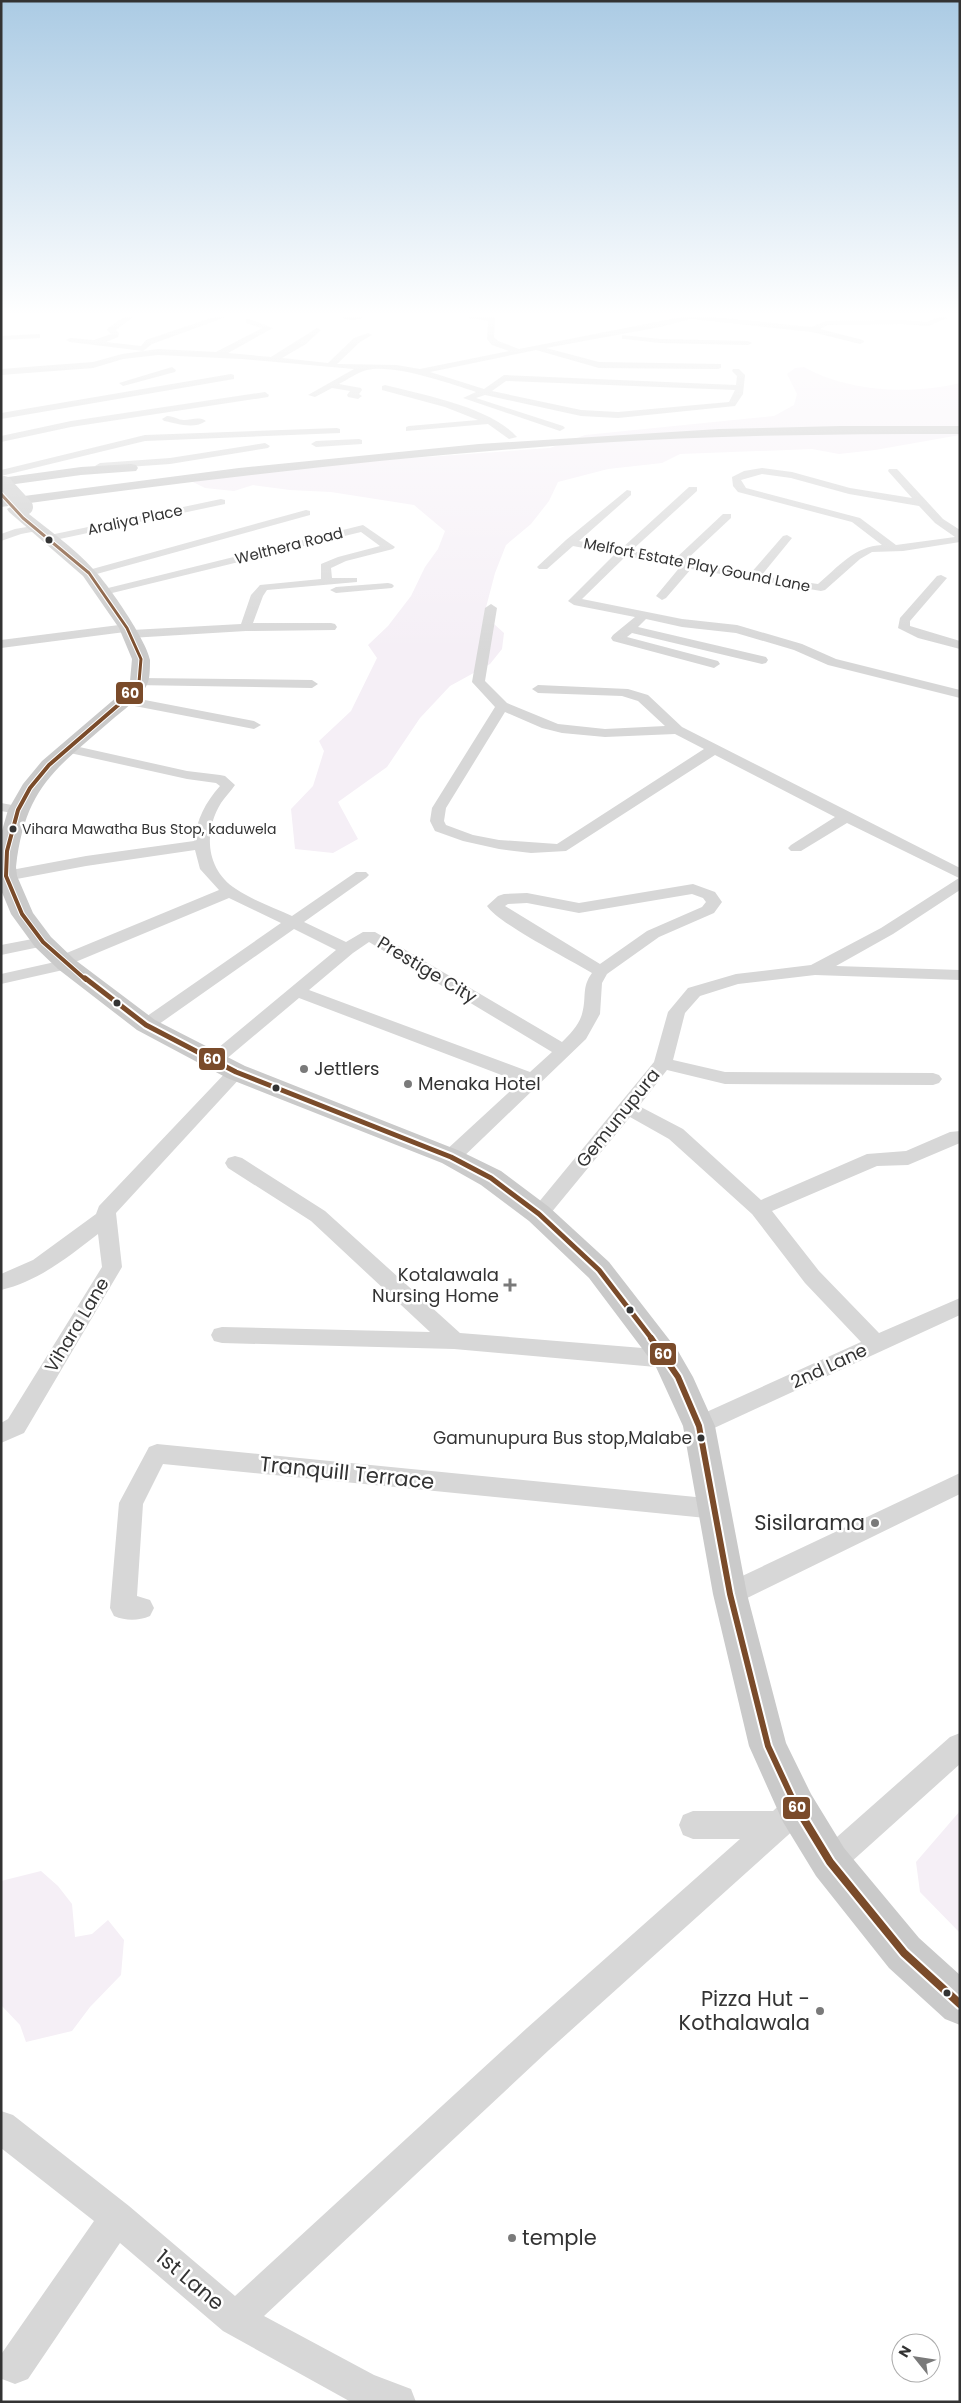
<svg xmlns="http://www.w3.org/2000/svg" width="961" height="2403" font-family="Poppins,sans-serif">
<rect width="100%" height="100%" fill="#fff"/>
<path fill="#f5eff6" d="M804,367C848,392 912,395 960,383V435L875,450L839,454L812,449L680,454L662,463L608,469L558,482L549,501L531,524L506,545L495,573L484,615L504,633L502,649L490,664L450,686L420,718L387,767L338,802L358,839L333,853L295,849L291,809L313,786L324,751L319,741L351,711L377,658L368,645L388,626L411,596L425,567L438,549L445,531L414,505L331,492L290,490L253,485L234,491L205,488L193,482L238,473L371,461L550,448L585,435L774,416L794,405L797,394L787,374L795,368Z
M960,1811V1933L920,1892L916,1862Z
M41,1871L58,1886L72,1904L75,1937L92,1934L108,1920L124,1940L121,1975L90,2007L72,2031L26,2042L20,2025L1,2005V1881Z"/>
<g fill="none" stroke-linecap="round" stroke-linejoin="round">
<path fill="#d7d7d7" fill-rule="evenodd" d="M124,317H133L116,330L119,333L118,337L106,342L141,346L146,340L214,317H226L152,344L143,351L70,342L66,340L70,338L94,340L111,334L107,330L108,328Z
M341,317H364C359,321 346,321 341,317Z
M464,317H495L494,337L498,341L519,349L681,317H715L811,327L827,321L902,320L927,322L938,317H950L928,326L902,324L828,325L820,329L863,340L864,342L860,344L812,332L691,319L660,327L546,348L599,362L721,364V368L718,369L599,368L536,350L430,372L484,389L504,375L736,385L737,376L732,371L733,369H739L745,375L743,394L735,406L618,418L581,416L485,395L476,398L563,426L565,428L560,431L463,398L476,392C448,383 395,364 367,370C358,372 347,380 339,384L361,388L362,390L359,394L362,396L358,399L348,397L347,395L350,391L332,388L315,397L308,395L354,369L242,359L158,355L123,359L93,368L1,375V369L93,362L122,354L158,349L216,352L262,328L246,323V319H249L273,328L228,353L271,357L317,328L321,330L306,344L282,358L328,363L354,338L368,333L372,335L360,342L337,364L396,365L420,369L509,351L492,345L487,339L488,321ZM506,381L735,390L729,402L618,412L581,410L492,391Z
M37,334H40V338L1,340V336Z
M622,335L660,339L748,341L752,343L748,345L660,343L625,339H622Z
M172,367L176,370L175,372L123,386L119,383Z
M231,374L234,375V379L1,419V413Z
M385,385C424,395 490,407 517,437L509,439L488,424L406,431V427L409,426L478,420L445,407L382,390V386Z
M265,392L269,395L268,397L71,427L1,442V436L71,421Z
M167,416C174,416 178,420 184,420C192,420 199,416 206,421C194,430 176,423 164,421L162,419Z
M337,428L340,429V433L145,441L1,476V470L145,435Z
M359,439L362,440V444L316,447L311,444L316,441Z
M265,443L270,446L268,448L170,464L100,469L95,466L100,463L170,458Z
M762,468L792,472L850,488L912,498L888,471L889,469H897L943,519L960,530V542L903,551L872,552L860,559L825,590L821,591L691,569L666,598L662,600L656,596L680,567L626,556L582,599L682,619L737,625L802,644L836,659L960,690V698L828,665L794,650L736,633L682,627L646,619L638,627L766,657L768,660L766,663L762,664L632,633L627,637L718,661L720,664L714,668L613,641L611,638L613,635L635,617L574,605L568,601L615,554L573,546L547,569H539L537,567L566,540L627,490L631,491V495L579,541L621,549L689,487H697V491L631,551L675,559L723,514H731V518L685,561L750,574L783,536L787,535L792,538L761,576L818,584C838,567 855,546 882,545L852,522L738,492L733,486L732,477L744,471ZM762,474L791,478L849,494L919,506L935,523L955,537L896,545L860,518L746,488L741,480Z
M221,499L225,500V504L50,541L45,538L50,535Z
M306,510L310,511V515L93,575L89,576L83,573L85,571Z
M38,525L43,528L42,530L21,534L1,541V534L15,529Z
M363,525L395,547L393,549L346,561L331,568L332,578H357V582L267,590L263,596L253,623H331L335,624L337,627L335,630L246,631L130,638L126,637L125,632L1,648V640L127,624L131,625L132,630L241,624L251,595L260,585L321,579V564L338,557L380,546L361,532L104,595L98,592L100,590Z
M941,575L947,578L910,621V626L960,641V649L918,638L898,628L900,618L937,576Z
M388,583L392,584L394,586L392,588L336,593L330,590L336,587Z
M491,604L497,608L485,681L507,703L558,724L605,729L665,726L638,701L622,696L538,693L532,689L538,685L628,689L648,695L682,727L960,868V890L893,934L836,966L960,970V980L815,975L738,984L700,996L685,1013L673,1060L725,1072L933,1073L939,1075L942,1079L939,1083L933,1085L725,1084L667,1070L639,1106L683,1129L761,1200L867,1154L906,1151L950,1132L960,1131V1143L908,1165L877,1166L772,1211L819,1271L879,1333L960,1298V1315L699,1435L691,1433L687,1426L691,1419L861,1342L805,1283L752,1214L669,1139L630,1117L546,1219L539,1221L532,1219L529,1214L654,1062L668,1012L688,988L736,974L811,965L881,928L959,878L847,823L801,851H791L788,848L791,845L835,817L715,755L566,851L531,853L499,849L463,841L435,831L430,821L432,808L495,707L472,682L485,608ZM505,712L542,728L562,733L605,737L675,734L704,749L557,844L499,840L473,835L446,825L444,821L446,808Z
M139,678L312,680L318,684L312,688L134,685L133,682L134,679Z
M124,696L254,721L261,725L254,729L119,703L117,700Z
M66,744L187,771L220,775L225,776L235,785C231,791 225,797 221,803C203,832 206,870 236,889C252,900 273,907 292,916L356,872H366L369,875L366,878L304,922L346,942L363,932H375L562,1042C570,1034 579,1025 582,1014C587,997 581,988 592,973C569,959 499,924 487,906L498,896L504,894L527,893L579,903L693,884L715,892L722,902L714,913L659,937L607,974L602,983L600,1014L586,1039L458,1162L451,1164L444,1162L441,1157L444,1152L520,1082L299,998L218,1066L212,1068L206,1066L203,1062L206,1058L336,950L294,929L152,1029H140L137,1025L140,1021L281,923L229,898L73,963L72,968L1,984V974L55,962L57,957L219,890L200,869L195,850L86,866L6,881L1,879V873L6,871L86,856L194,841C197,819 205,803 220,786L216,783L187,779L61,751L59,748L61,745ZM692,894L703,898L706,902L702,907L647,931L600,964L505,906L508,904L527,903L579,913ZM369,942L552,1052L530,1072L309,990L353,953Z
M1,803L23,807L25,810L18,814L1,811Z
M43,937L49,939L51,942L49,945L1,955V945Z
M236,1066L242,1068L245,1072L242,1076L116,1213L122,1267L24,1433L1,1443V1423L8,1419L102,1267L98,1234C68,1257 39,1281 1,1290V1274L33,1260L96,1214L99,1206L230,1068Z
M235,1156L242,1158L325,1211L460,1333L667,1350L675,1353L678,1359L675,1365L667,1368L454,1349L222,1343L214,1341L211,1335L214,1329L222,1327L430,1332L311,1221L228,1168L225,1163L228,1158Z
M157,1444L716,1499L725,1502L728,1509L725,1516L716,1519L163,1464L143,1504L137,1596L150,1600L154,1608L150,1616C138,1621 126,1621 114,1616L110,1608L119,1503L149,1447Z
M960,1473V1494L739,1602L730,1605L721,1602L717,1594L721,1586Z
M960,1733V1764L840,1872L830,1877L820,1872L815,1862L820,1852L950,1737Z
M797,1794L807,1798L811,1808L807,1818L549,2050L264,2316L374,2375L411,2389L416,2402H351L223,2331L120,2243L28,2379L15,2384L2,2379V2353L94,2221L1,2148V2111L13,2115L129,2206L235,2296L527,2028L740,1839H693L683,1835L679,1825L683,1815L693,1811H773L787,1798Z"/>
<path fill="#cacaca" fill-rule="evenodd" d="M14,505L19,506C43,526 74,547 94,570C108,584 147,641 150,660C150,665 150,677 148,682C143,696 125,709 114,718C57,768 25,786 16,867L17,876L33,913L51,937L74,959L155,1020L245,1066L460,1151L501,1171L549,1207L609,1262L678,1351L693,1377L715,1426L747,1594L786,1743L811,1794L844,1848L919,1938L960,1975V2025L945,2019L889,1968L816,1876L783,1822L749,1746L713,1594L683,1426L656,1367L589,1278L529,1221L481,1185L442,1163L227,1078L137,1030L58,969L35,947L11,914L1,890V834L8,810L23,784L42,761L118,696L130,681L132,659L119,628L83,576L9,512L7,509Z"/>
<path fill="#c4c4c4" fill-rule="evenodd" d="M840,426H960V434C839,434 718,435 597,443C398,456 199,480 1,507V499L239,468L479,444L719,429Z
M131,464L136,465L138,468L136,471L81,475L1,486V478L81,467Z"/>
<path stroke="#cacaca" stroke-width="16" d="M4,484L25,507"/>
<g stroke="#fff" stroke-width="5">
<path id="bus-1-far4" d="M1,494L23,518L89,573L127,628L141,659L139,682L123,701"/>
</g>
<g stroke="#fff" stroke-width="6">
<path id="bus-1-far3" d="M86,980L43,942L22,914L6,876L7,851L18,810L30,788L49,765L124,700"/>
</g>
<g stroke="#fff" stroke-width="9">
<path id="bus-1-far2" d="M85,978L146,1025L236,1072L451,1157L491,1178L539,1214L599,1270L652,1339"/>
</g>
<g stroke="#fff" stroke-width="10">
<path id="bus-1-far1" d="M651,1338L678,1377L699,1426L730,1594L768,1746L795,1804"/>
</g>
<g stroke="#fff" stroke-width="12">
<path id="bus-1" d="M794,1803L830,1862L904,1953L960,2004"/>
</g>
<use href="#bus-1-far4" stroke="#7a4b2a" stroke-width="3"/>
<use href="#bus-1-far3" stroke="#7a4b2a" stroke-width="4"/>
<use href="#bus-1-far2" stroke="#7a4b2a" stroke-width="5"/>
<use href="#bus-1-far1" stroke="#7a4b2a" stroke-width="6"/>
<use href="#bus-1" stroke="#7a4b2a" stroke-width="8"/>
</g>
<linearGradient id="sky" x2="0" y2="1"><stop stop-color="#abcbe4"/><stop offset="0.48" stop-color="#fff"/><stop offset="1" stop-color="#fff" stop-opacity="0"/></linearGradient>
<rect width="961" height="654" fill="url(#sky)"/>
<g fill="#333" stroke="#fff" stroke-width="2">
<circle cx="49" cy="540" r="4.5"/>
<circle cx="13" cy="829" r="4.5"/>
<circle cx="117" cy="1003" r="4.5"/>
<circle cx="276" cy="1088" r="4.5"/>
<circle cx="630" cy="1310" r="4.5"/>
<circle cx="701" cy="1438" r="4.5"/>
<circle cx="947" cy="1993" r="4.5"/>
</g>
<g fill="#7a7a7a" stroke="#fff" stroke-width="2">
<circle cx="304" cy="1069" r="5"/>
<circle cx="408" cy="1084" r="5"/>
<path d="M507.5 1277.5h5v5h5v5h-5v5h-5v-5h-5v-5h5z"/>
<circle cx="875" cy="1523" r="5"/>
<circle cx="820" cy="2011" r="5"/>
<circle cx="512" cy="2238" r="5"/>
</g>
<g text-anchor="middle" stroke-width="5" stroke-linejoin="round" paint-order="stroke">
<g font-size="14" fill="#333" stroke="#fff" text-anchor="start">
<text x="22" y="834">Vihara Mawatha Bus Stop, kaduwela</text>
</g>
<g font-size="15" fill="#333" stroke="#fff">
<text transform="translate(135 520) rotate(-12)" y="5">Araliya Place</text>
<text transform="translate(289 546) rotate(-14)" y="5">Welthera Road</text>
<text transform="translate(697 565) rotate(11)" y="5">Melfort Estate Play Gound Lane</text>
</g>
<g font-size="17" fill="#333" stroke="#fff" text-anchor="end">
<text x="692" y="1444">Gamunupura Bus stop,Malabe</text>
</g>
<g font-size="18" fill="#333" stroke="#fff">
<text transform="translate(427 970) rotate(31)" y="6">Prestige City</text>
<text transform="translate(618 1118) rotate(-51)" y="6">Gemunupura</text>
<text transform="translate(77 1325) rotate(-59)" y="6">Vihara Lane</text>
<text transform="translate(829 1366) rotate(-25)" y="6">2nd Lane</text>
</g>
<g font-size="18" fill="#333" stroke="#fff" text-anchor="start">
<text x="314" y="1075">Jettlers</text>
<text x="418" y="1090">Menaka Hotel</text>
<text x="499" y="1281" text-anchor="end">Kotalawala<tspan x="499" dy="21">Nursing Home</tspan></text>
</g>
<g font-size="21" fill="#333" stroke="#fff">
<text transform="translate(347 1473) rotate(6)" y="7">Tranquill Terrace</text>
<text transform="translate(190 2280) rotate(40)" y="7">1st Lane</text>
</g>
<g font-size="21" fill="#333" stroke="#fff" text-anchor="end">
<text x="865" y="1530">Sisilarama</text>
<text x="810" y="2006">Pizza Hut -<tspan x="810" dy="24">Kothalawala</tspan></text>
<text x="522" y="2245" text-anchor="start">temple</text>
</g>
</g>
<g stroke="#fff" stroke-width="2">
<rect x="115" y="681" width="29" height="24" rx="5" fill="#7a4b2a"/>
<rect x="198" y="1047" width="28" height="24" rx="5" fill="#7a4b2a"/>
<rect x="649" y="1342" width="28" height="24" rx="5" fill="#7a4b2a"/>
<rect x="782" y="1796" width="29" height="24" rx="5" fill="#7a4b2a"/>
</g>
<g font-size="14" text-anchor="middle" font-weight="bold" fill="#fff">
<text x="130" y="698">60</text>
<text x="212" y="1064">60</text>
<text x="663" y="1359">60</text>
<text x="797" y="1812">60</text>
</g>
<rect width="961" height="2403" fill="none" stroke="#333333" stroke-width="5"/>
<g transform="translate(916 2358) rotate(300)"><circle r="24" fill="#ffffff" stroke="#adadad"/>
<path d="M0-4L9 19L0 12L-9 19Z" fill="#7a7a7a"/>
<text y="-8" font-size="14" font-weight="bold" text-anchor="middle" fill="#333333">N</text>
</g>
</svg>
